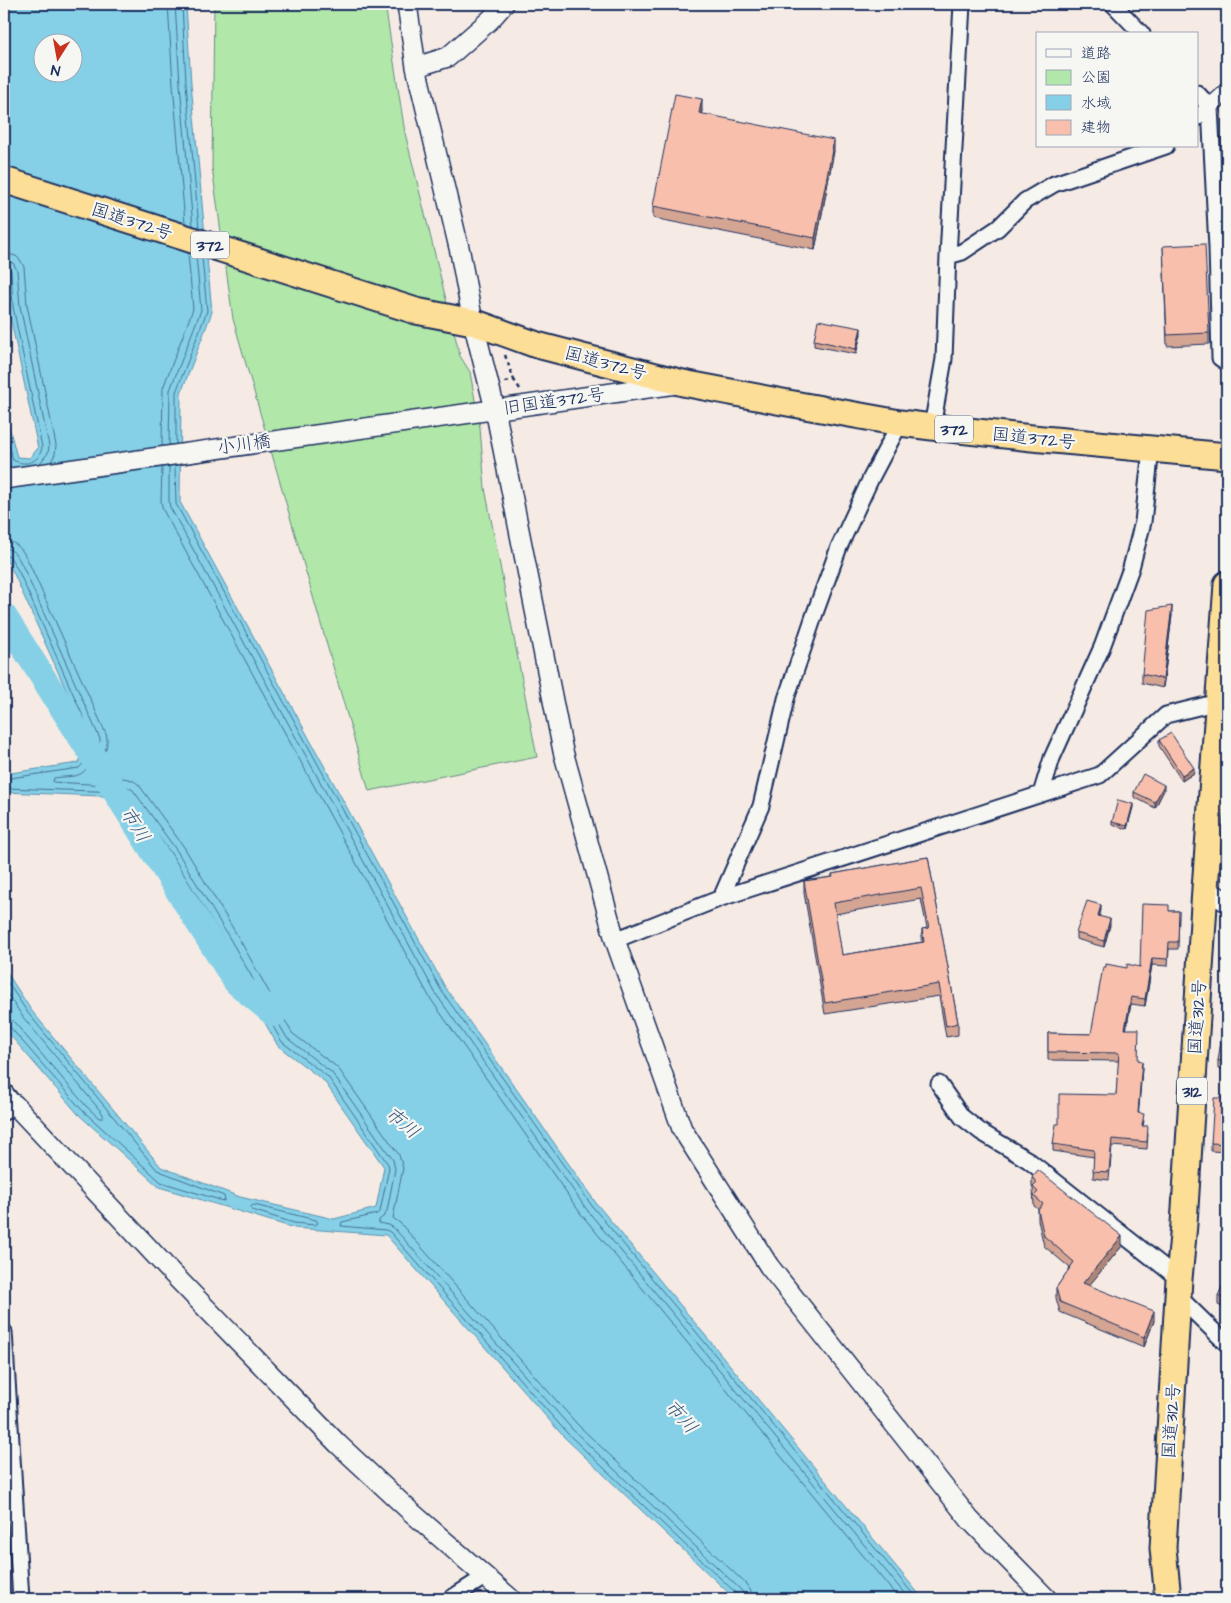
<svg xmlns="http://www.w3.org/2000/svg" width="1231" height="1603" font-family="'Architects Daughter','Klee One',sans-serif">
<rect width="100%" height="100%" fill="#f6ebe4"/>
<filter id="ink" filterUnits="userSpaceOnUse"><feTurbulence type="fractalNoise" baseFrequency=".02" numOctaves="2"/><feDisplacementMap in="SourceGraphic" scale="10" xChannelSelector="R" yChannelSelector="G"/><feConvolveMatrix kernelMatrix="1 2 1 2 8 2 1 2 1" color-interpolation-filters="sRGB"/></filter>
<g filter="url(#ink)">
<path fill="#b1e7a9" stroke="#668b84" d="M214,4H385L405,133L460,356L470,372L480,428L485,488L537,757L369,791L233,319L212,167Z"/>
<path fill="#85d0e6" stroke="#5b90b0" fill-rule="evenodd" d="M4,4H186L191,83L212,312L181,393L180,502L445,987L596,1203L923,1599H735L564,1437L386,1235L294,1228L159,1187L78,1114L4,1028V968L31,1010L161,1167L240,1197L334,1219L376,1208L384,1167L324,1081L278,1046L221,945L168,857L124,797L4,792V774L78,763L89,741L14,574L4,556V408L17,457L30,458L38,448L8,307L4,230ZM42,42H72V72H42Z"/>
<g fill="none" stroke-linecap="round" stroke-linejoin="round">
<path stroke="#456f94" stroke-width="1" d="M168,4L173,84L185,223
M175,4L180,84L193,226
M182,4L186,83L199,228
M4,253L16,256L21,261L24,267L27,305L56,445L55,454L51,462
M4,260L13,263L17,270L20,306L49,446L48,453L40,463
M4,266L8,267L11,271L13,307L42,447C40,462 26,467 13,460L4,427
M176,444V392L207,311L202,257
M169,445L170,390L201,310L196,255
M162,446L163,388L193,309L188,253
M169,466V502L170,507L436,994L587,1210L909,1599
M175,466L176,504L441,990L592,1206L917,1599
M162,467L161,502L163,510L430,998L581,1214L899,1599
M4,541C19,541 24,553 30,565L106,734C111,750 97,761 94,776C109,781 127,773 139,785L184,847L237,935L292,1033L338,1068L399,1155L403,1168L393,1218L400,1223L577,1424L746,1584L751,1591L752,1599
M4,548C16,549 19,560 24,569L100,739C100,746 96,751 93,758C82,780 76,775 54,778L53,782L125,786L133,790L177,851L230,939L287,1038L332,1073L393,1160L395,1169L387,1211L384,1216L379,1220V1223L389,1225L394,1228L572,1429L740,1589L744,1594V1599
M4,555L10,557L19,572L94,741L82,765L79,768L4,779
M4,788L124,792L128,794L172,855L225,942L282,1042L328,1077L388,1164L389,1168L380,1211L377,1214L342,1222L341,1226L386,1230L390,1232L567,1433L736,1593L738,1599
M4,977L28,1013L157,1170L224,1196L225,1200L223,1201L161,1182L82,1110L10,1027L4,1025
M4,989L23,1017L103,1114V1118H99L86,1106L14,1022L9,1019L4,1018
M254,1205L316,1220L318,1223L315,1225L294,1223L252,1210L251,1207Z"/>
<path stroke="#85d0e6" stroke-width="26" d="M4,616L236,982L274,1014"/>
<g stroke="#1b2f5e" stroke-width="19">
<path id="minor" d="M1113,4L1142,34
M1197,93L1210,107L1217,248L1220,358L1227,363
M1197,118L1227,91
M948,256L962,252L998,228L1025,201L1054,184L1166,146
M932,427L944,359L948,256L962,4
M1041,794L1052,758L1102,647L1131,568L1143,522L1151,449
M721,898L761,806L786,699L815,613L839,547L871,478L900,423
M615,940L721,898L1100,775L1166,715L1218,702L1224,697
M939,1084L962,1117L981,1132L1028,1160L1179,1279
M4,1091L14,1104L4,1112
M1179,1297L1227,1344
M4,1332L21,1599
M450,1599L486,1576"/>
</g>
<g stroke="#1b2f5e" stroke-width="22">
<path id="tertiary" d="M407,4L416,67L460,252L473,322L495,409L563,751L615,940L682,1129L769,1266L970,1520L1047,1599
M416,67L448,57L490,20L504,4
M4,479L676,384
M1205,889L1227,902
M14,1104L171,1272L338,1444L410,1511L511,1599"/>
</g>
<g stroke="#1b2f5e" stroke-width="29">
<path id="trunk" d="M4,180L416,311L473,322L537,345L683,383L788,403L900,423L932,427L1032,438L1227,456
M1168,1599L1163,1548L1179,1279L1184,1224L1205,889L1227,584"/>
</g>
<path stroke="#1b2f5e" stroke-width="2.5" stroke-dasharray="4 4" stroke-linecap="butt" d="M505,355L514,380
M505,382L514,380L520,389"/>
<use href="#minor" stroke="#f6f6f2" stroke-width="15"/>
<use href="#tertiary" stroke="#f6f6f2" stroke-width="19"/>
<use href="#trunk" stroke="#fdde96" stroke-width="25"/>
</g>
<path fill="#d5a594" stroke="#1b2f5e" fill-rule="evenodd" d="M702,110V114L834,151L815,250L653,218V206Z
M1163,246L1209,333V344L1167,346Z
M861,334L856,354L814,346V340Z
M1172,615L1163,688L1142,683V674Z
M1159,740L1194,773L1182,781L1159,746Z
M1164,790L1155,808L1134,797V792Z
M1133,807L1127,829L1112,825V822Z
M928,857L958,1023V1035L946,1037L939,996L825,1014L804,893V881L832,877V874ZM921,899L927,928L922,929V942L842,955L835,914Z
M1101,910L1099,916L1110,925L1104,947L1076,939V933Z
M1169,911H1179L1178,949H1169L1168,966L1152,965L1145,1006L1131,1004L1126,1029L1138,1060L1142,1068L1138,1113L1144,1121L1143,1126L1148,1134L1147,1149L1112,1146L1109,1180L1093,1178L1094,1157L1053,1151V1144L1059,1124L1116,1095L1119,1061L1048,1060V1033L1091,1034L1127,968L1140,967Z
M1227,1027V1069H1218V1061Z
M1227,1098V1152L1211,1151V1143Z
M1032,1177L1122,1246L1089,1285L1154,1321L1144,1347L1060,1312L1056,1298V1288L1070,1268L1044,1246L1038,1220V1209L1034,1206L1033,1189L1032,1187Z
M1227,1276V1309L1218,1305V1296Z"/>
<path fill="#ae8678" stroke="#1b2f5e" d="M702,99V110L699,125V113Z
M834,140V151L815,250V238Z
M861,328V334L856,354V349Z
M1172,606V615L1163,688V679Z
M1194,768V773L1182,781V775Z
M1164,785V790L1155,808V802Z
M1133,804V807L1127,829V826Z
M1101,905V910L1098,922V916Z
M1110,919V925L1104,947V941Z
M1152,958V965L1145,1006V999Z
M1131,997V1004L1125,1036V1029Z
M1142,1061V1068L1138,1121V1113Z
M1122,1236V1246L1083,1293V1283Z
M1154,1311V1321L1144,1347V1337Z"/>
<path fill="#f8c0ac" stroke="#1b2f5e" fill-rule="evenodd" d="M675,94L702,99L699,113L834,140L815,238L653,206Z
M1205,244L1209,333L1167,335L1163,246Z
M818,320L861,328L856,349L814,340Z
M1172,606L1163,679L1142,674L1148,610Z
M1171,733L1194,768L1182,775L1159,740Z
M1143,774L1164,785L1155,802L1134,792Z
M1118,800L1133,804L1127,826L1112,822Z
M928,857L958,1023L946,1026L939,984L825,1003L804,881L833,877L832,874ZM921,888L929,928L922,929L924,942L842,955L834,903Z
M1087,901L1101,905L1098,916L1110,919L1104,941L1076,933Z
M1142,904L1169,905V911H1179L1178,942H1169L1168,959L1152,958L1145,999L1131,997L1125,1029H1139L1138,1060L1142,1061L1138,1113L1144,1114L1142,1126H1148L1147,1142L1112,1139L1109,1172L1093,1171L1094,1150L1053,1144L1056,1124H1059V1094L1116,1095L1119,1053L1048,1052V1033L1091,1034L1103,967H1106V964L1127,968V964L1140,967Z
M1223,1026L1227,1027V1060L1218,1061Z
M1214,1098H1227V1144L1211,1143Z
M1038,1170L1122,1236L1083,1283L1154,1311L1144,1337L1060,1302L1056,1288L1074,1262L1044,1236L1038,1210L1043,1204L1034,1196L1038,1192L1033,1187L1037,1183L1032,1177Z
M1227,1276V1300L1218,1296Z"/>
</g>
<g text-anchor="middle" stroke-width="4.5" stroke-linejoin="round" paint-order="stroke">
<g fill="#f6f6f2" stroke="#5d6b8a" stroke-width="1">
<rect x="191" y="231.5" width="38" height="27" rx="4"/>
<rect x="935" y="415.5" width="38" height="27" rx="4"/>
<rect x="1177" y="1077.5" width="30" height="27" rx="4"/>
</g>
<g font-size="16" font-weight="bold" fill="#1b2f5e">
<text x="210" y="251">372</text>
<text x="954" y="435">372</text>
<text x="1192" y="1097">312</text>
</g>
<g font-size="18" fill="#1b2f5e" stroke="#f6f6f2">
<text transform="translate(132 221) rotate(18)" y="6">国道372号</text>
<text transform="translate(606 363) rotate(15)" y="6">国道372号</text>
<text transform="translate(554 401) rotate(-8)" y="6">旧国道372号</text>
<text transform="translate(1034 438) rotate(6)" y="6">国道372号</text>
<text transform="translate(244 444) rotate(-8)" y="6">小川橋</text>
<text transform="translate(1197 1017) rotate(-86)" y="6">国道312号</text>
<text transform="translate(1171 1421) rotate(-86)" y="6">国道312号</text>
</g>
<g font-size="19" font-style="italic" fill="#365780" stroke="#f6f6f2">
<text transform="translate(136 824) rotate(58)" y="7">市川</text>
<text transform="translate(403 1122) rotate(40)" y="7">市川</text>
<text transform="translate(682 1416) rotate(48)" y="7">市川</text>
</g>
</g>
<rect width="1231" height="1603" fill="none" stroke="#f6f6f2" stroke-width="20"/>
<rect x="10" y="10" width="1211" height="1583" fill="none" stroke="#1b2f5e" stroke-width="2" filter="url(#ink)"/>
<rect x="1036" y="32" width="162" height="115" fill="#f6f6f2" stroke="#9ea6b7"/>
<rect x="1046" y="49" width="25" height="8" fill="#f6f6f2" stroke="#9ea6b7"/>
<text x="1081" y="58" font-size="15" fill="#1b2f5e">道路</text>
<rect x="1046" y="70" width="25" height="15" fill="#b1e7a9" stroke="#9ea6b7"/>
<text x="1081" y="82" font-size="15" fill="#1b2f5e">公園</text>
<rect x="1046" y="95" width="25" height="15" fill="#85d0e6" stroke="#9ea6b7"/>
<text x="1081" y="108" font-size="15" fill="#1b2f5e">水域</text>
<rect x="1046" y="120" width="25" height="15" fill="#f8c0ac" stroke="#9ea6b7"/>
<text x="1081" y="132" font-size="15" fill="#1b2f5e">建物</text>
<g transform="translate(58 58) rotate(191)"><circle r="24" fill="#f6f6f2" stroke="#9ea6b7"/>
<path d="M0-4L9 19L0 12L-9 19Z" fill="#c8321e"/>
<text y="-8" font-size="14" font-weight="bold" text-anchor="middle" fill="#1b2f5e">N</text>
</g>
</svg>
